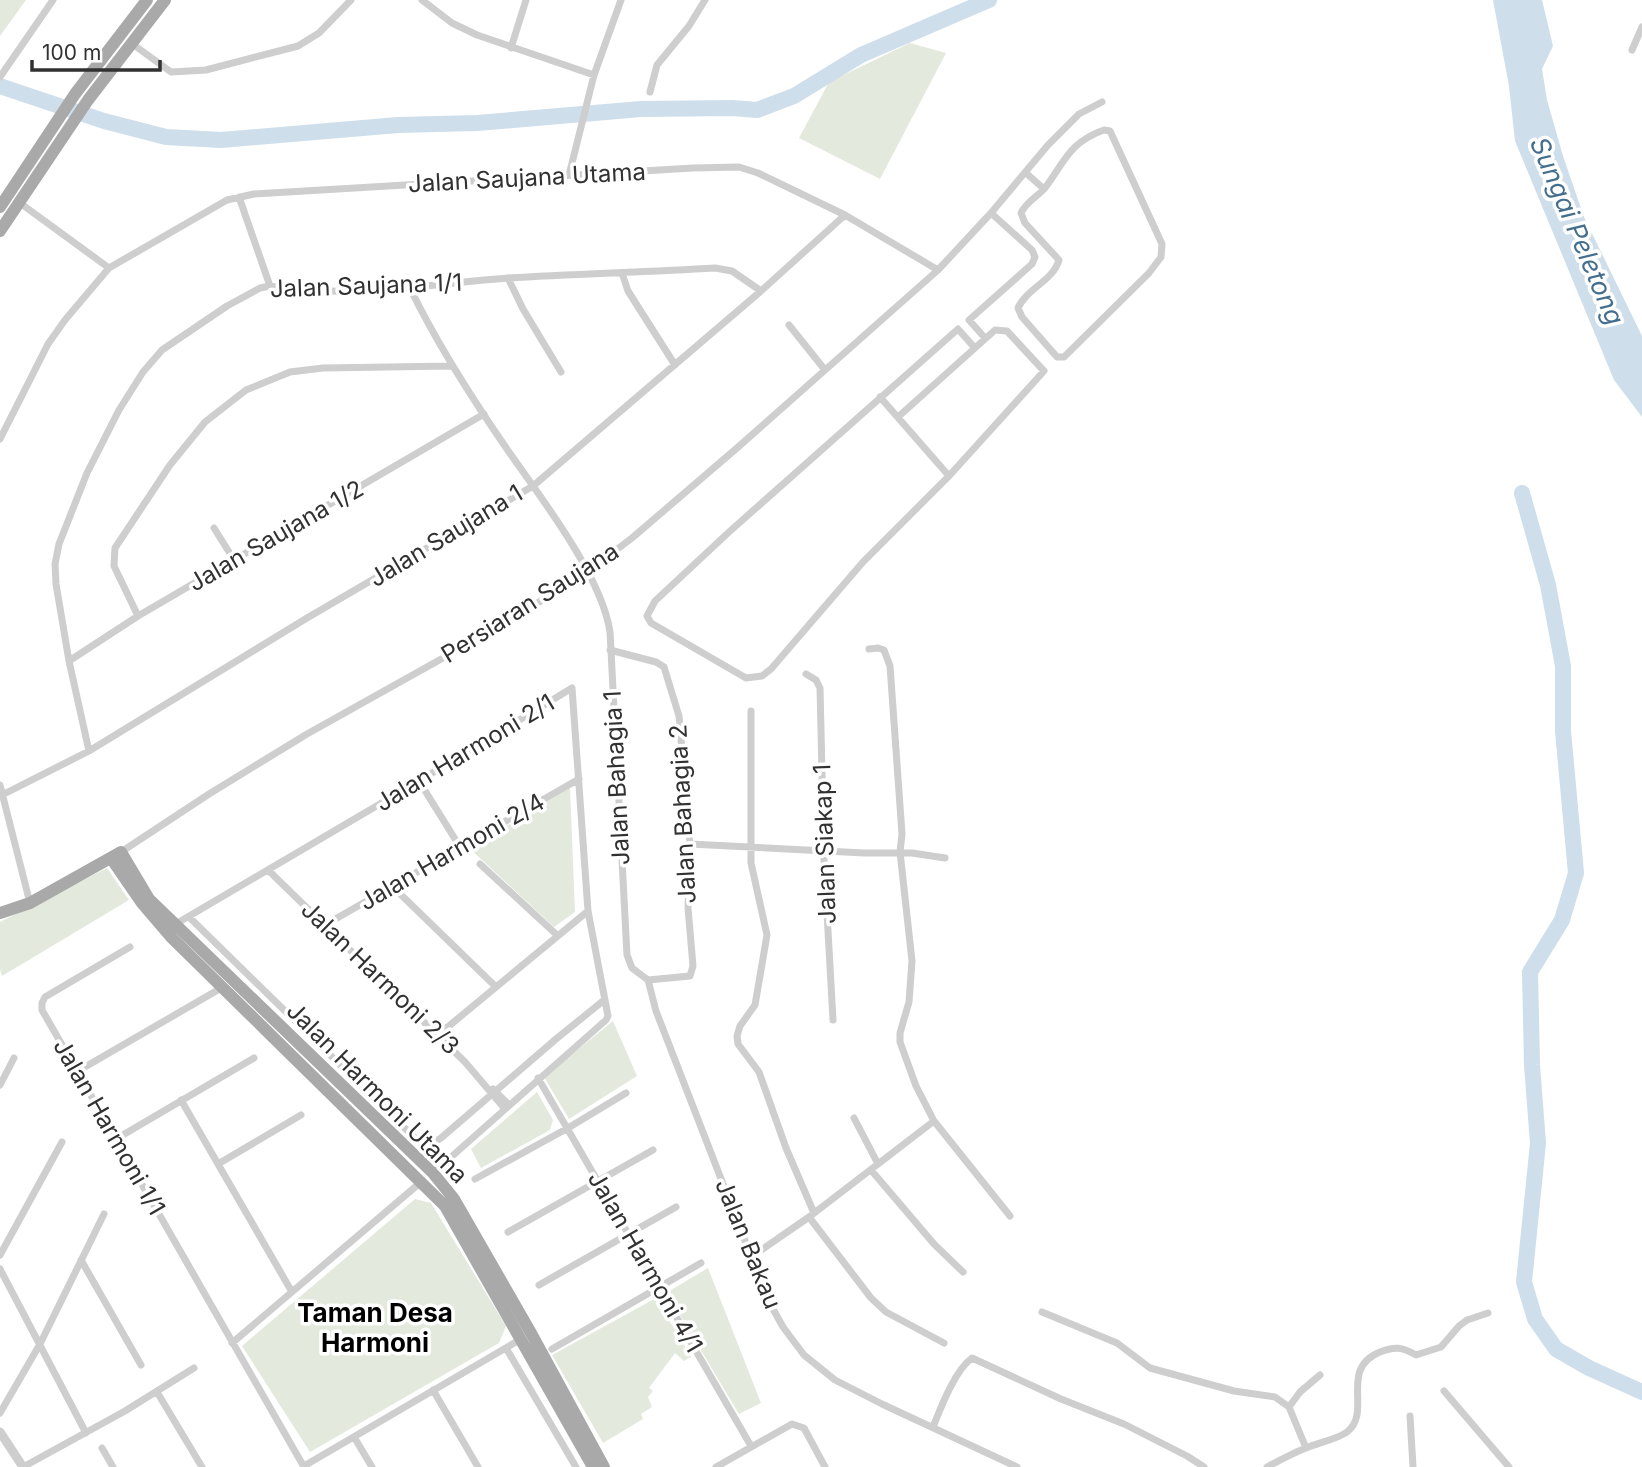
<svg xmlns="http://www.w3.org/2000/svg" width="1642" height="1467" font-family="Inter,sans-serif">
<rect width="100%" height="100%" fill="#fff"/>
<path fill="#e3e9dd" d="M0,0H26L0,36Z
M910,43L946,53L880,179L799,138L829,82Z
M570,788L575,912L554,927L469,848Z
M107,868L129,900L2,976L0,969V922Z
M613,1021L637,1076L569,1119L544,1077Z
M537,1092L553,1120L550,1130L481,1168L471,1149Z
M415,1199L431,1203L506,1326L499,1343L310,1452L242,1346Z
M708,1268L761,1403L739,1414L669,1297L671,1290Z
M656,1298L691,1357L684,1361L675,1353L649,1388L653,1391L648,1397L652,1407L641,1414L643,1419L603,1443L552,1355Z"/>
<path fill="#cedeeb" d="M1493,0H1542L1553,46L1542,69L1547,100L1563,156L1584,217L1642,336V417L1614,380L1515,141L1509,86Z"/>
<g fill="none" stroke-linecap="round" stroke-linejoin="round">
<path stroke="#cedeeb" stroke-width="16" d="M0,86L104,121L166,137L221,140L398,125L477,123L641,109L732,108L757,110L794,96L861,55L989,0
M1522,493L1548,585L1563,666V731L1576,873L1562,920L1530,972L1532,1065L1538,1143L1524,1282L1535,1319L1556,1349L1589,1368L1642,1392"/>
<path stroke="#cecece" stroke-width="7" d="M422,0L452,23L477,35L594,75
M131,43L171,72L206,70L298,46L319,33L351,0
M511,48L526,0
M1632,50L1642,27
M0,77L53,0
M650,92L657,65L689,26L705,0
M1104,130L1110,131L1162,244L1161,257L1149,273L1064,357H1057L1022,317L1018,308C1027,288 1053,281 1059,260L1025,223L1021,213C1026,202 1037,197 1045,188C1064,163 1069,142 1104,130Z
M1026,173L1044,189
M569,175L594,75L621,0
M239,197L270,286
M20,203L109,268
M622,273L628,291L675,365
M508,278L523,309L561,372
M410,288C438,346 473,400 509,452C542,499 602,577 610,632L627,955L632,968L648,980
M789,325L825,370
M985,338L969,320L1032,264L1035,257L1032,250L991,213
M880,397L949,476
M898,417L995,330L1007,331L1044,371L949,476L863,562L771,669L762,676L746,678L651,623L647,616L655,601L729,532L958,329L974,347
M0,439L48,344L65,320L109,268L227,200L254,194L693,168L739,167L758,173L845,215L938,270
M214,528L234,560
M138,616L114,566L115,548L170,465L205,422L246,390L290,372L323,368L452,366
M869,649L878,648L884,650L890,666L902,834L900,852L912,961L909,1002L900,1033V1042L916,1086L934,1121L1010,1216
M610,650L656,662L664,667L679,716L690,844L688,908L693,966L690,976L648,980
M69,661L138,616L484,414
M806,674L816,680L820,688L824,859L833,1020
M751,711V863L767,935L755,1005L740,1026L737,1036L738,1044L759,1072L786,1148L814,1213
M89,751L69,661L56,584L55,564L59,544L87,473L119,410L143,372L162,350L227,306L260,288L270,286C349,299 429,284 508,278C577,274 646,272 715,268L732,271L761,291
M419,781L460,847
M0,785L30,903
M2,795L89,751L307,618L533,486L761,291L845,215
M690,844L864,853H912L945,858
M121,852L209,794L307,734L502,625L587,572L632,538L737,448L938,270L991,213L1048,145L1079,114L1102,102
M480,864L558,936
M268,870L465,1062L505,1109
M392,886L496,987
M189,917L417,1140C426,1144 433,1144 441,1138L556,1039L603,1001
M174,925L419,781L572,688L588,911L608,1016L606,1020L433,1173
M325,925L579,779
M130,947L45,997L42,1003V1010L304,1467
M648,980L656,1011L768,1300L783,1327L804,1355L835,1380L882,1404L1017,1467
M438,1035L588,911
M78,1071L223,987
M538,1078L751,1446
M0,1085L14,1058
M493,1089L509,1105
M181,1100L292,1292
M854,1118L878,1164
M116,1139L254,1058
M218,1164L301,1115
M871,1170L934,1244L963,1272
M475,1179L568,1128L626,1093
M809,1217L871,1298L886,1312L944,1343
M508,1232L653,1150
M0,1255L62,1142
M751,1257L809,1217L934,1121
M81,1260L141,1365
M0,1269L86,1433
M539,1285L676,1207
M1042,1312L1117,1343L1150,1368L1234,1391L1275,1397L1289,1407L1306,1448
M232,1343L421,1182
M506,1348L576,1467
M552,1349L701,1263
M433,1390L478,1467
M1444,1391L1509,1467
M157,1392L202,1467
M1289,1407L1300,1392L1320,1375
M0,1413L40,1344L104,1214
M1410,1416L1413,1467
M933,1427C941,1407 955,1370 972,1358L1061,1399L1124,1424L1187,1456L1204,1467
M354,1437L372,1467
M102,1448L113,1467
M304,1466L521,1339
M23,1467L125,1411L194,1368
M716,1467L792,1424L804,1428L825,1467
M1267,1467C1280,1460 1293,1453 1306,1448C1319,1442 1336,1440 1347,1432C1373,1412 1338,1369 1380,1352C1395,1346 1402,1347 1416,1355L1441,1347L1459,1326L1467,1320L1488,1313"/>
<path stroke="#cecece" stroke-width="9" d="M0,1432L23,1467"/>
<path stroke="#a9a9a9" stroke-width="12" d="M0,207L75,94L147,0
M0,231L88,100L165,0
M111,858L142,903L172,938L445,1206L593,1467
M0,913L30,903L121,852L149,899L433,1173L454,1199L531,1333L604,1467"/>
</g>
<g text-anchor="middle" stroke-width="7" stroke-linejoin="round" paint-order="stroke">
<g font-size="24" fill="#313131" stroke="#fff">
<text transform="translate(527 178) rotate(-3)" y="8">Jalan Saujana Utama</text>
<text transform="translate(366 286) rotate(-2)" y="8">Jalan Saujana 1/1</text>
<text transform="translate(276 536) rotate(-30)" y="8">Jalan Saujana 1/2</text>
<text transform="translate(446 536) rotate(-31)" y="8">Jalan Saujana 1</text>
<text transform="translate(530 603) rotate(-32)" y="8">Persiaran Saujana</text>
<text transform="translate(465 753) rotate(-31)" y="8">Jalan Harmoni 2/1</text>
<text transform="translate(617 778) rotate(-93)" y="8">Jalan Bahagia 1</text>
<text transform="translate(683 814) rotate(-93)" y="8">Jalan Bahagia 2</text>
<text transform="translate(825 844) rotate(-92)" y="8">Jalan Siakap 1</text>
<text transform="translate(452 852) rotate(-30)" y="8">Jalan Harmoni 2/4</text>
<text transform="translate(380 978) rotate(44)" y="8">Jalan Harmoni 2/3</text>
<text transform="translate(377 1093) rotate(45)" y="8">Jalan Harmoni Utama</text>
<text transform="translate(109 1127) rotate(60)" y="8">Jalan Harmoni 1/1</text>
<text transform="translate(748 1244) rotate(68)" y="8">Jalan Bakau</text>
<text transform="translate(645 1262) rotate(60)" y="8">Jalan Harmoni 4/1</text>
</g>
<g font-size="26" font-style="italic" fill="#446e8e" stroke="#fff">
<text transform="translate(1577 231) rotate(67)" y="9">Sungai Peletong</text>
</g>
<g font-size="26" font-weight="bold" fill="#000" stroke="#fff">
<text x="375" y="1322">Taman Desa<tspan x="375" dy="30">Harmoni</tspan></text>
</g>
</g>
<path d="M32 60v10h128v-10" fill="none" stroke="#313131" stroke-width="3.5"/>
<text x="42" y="60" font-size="21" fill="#313131" stroke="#ffffff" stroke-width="5" paint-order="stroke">100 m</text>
</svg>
